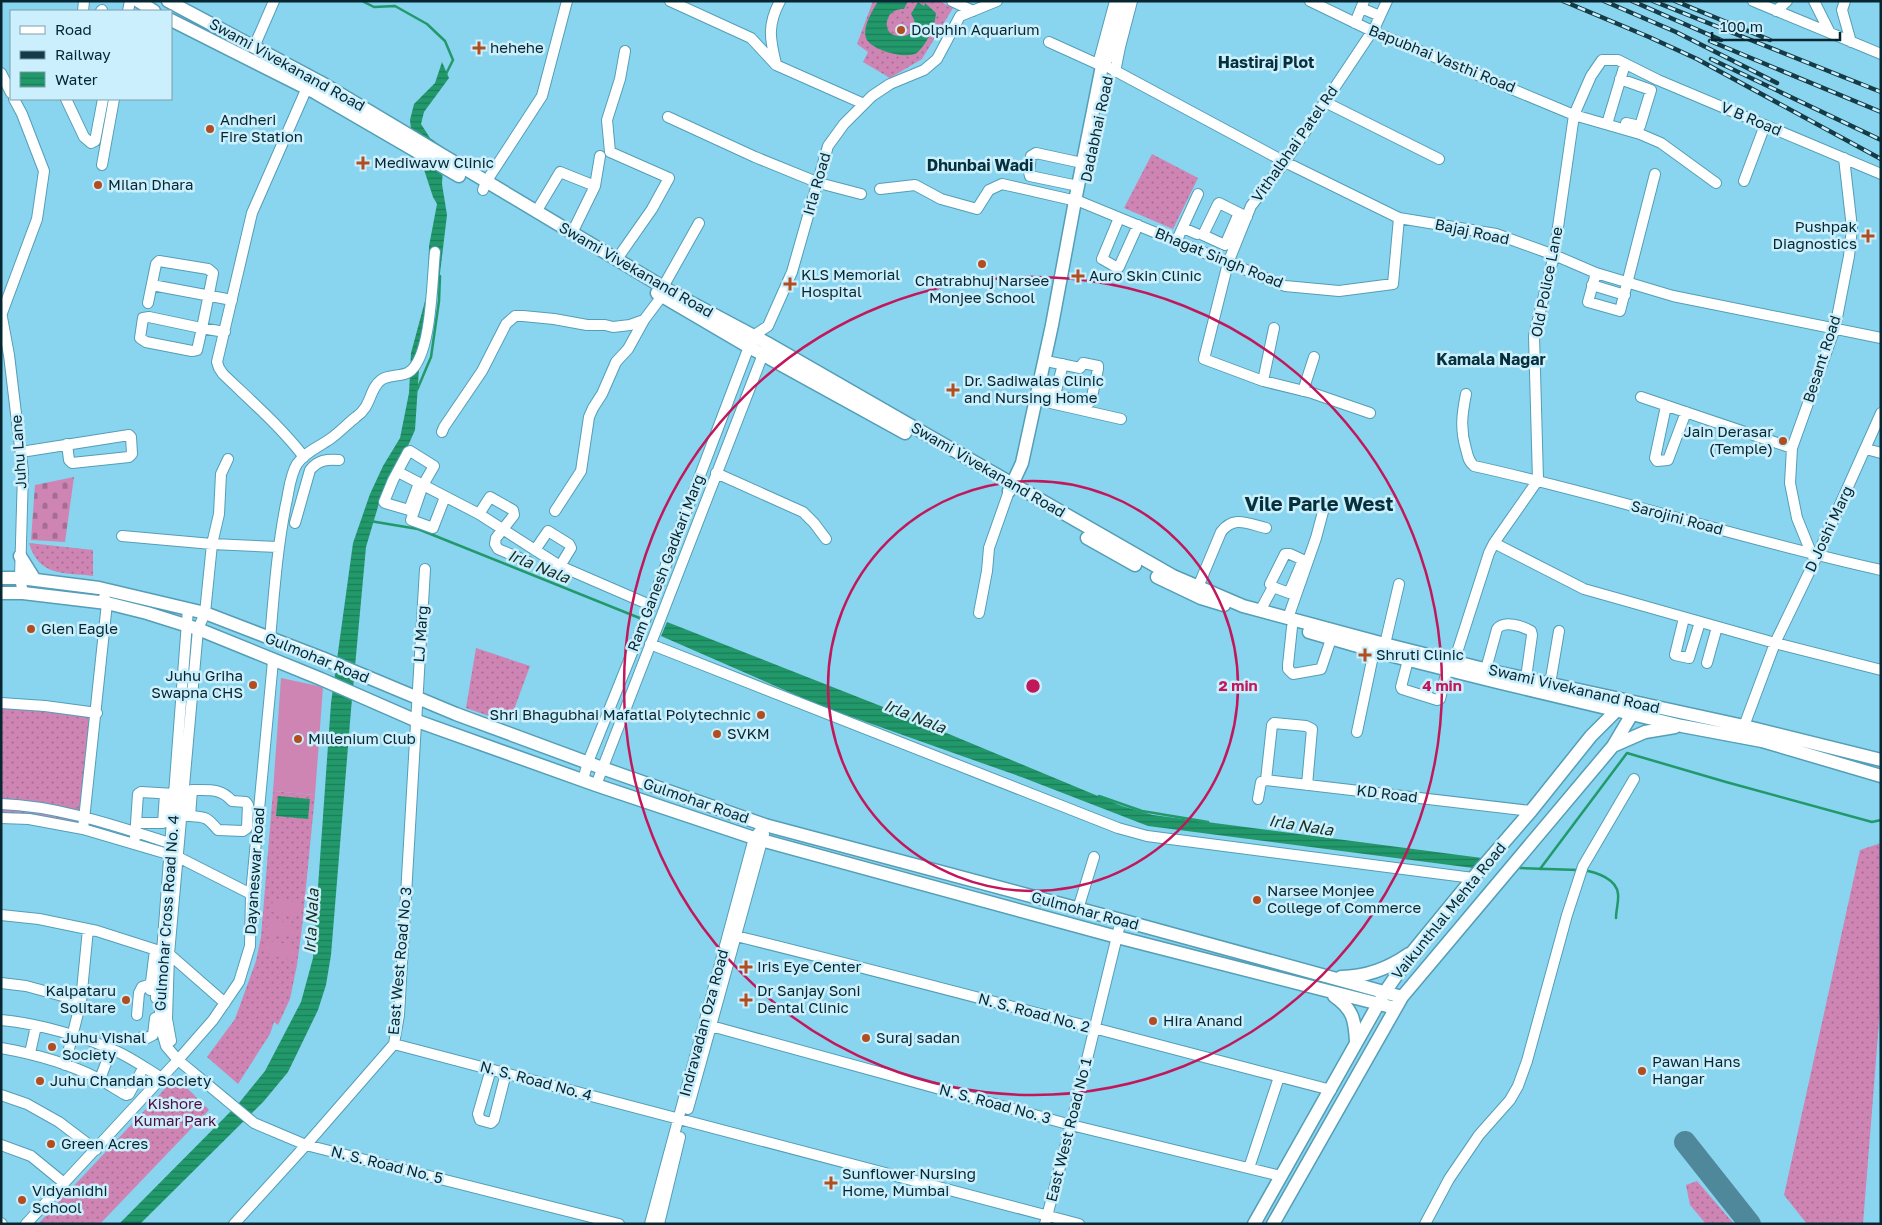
<svg xmlns="http://www.w3.org/2000/svg" width="1882" height="1225" font-family="'Golos Text',sans-serif">
<defs>
<pattern id="grass-dots" width="8" height="8" patternUnits="userSpaceOnUse" patternTransform="scale(1.25)"><rect width="8" height="8" fill="#cf85b4"/><path d="M2 2h.1M6 6h.1" fill="none" stroke="#a66d93" stroke-width="1.8" stroke-linecap="round"/></pattern>
<pattern id="cemetery-stones" width="16" height="16" patternUnits="userSpaceOnUse" patternTransform="scale(1.25)"><rect width="16" height="16" fill="#cf85b4"/><path d="M2 7V4a2 2 0 0 1 4 0v3zM10 15v-3a2 2 0 0 1 4 0v3z" fill="#a66d93"/></pattern>
<pattern id="water-rules" width="6" height="5" patternUnits="userSpaceOnUse" patternTransform="scale(1.25)"><rect width="6" height="5" fill="#22996b"/><path d="M0 2.5h6" fill="none" stroke="#1c7d59"/></pattern>
</defs>
<rect width="100%" height="100%" fill="#89d4ee"/>
<path fill="url(#grass-dots)" d="M873,1H939L953,8L922,59L890,78L863,62L868,52L857,44Z
M1152,154L1198,178L1173,229L1124,208Z
M29,543L93,550V576C63,572 39,577 29,543Z
M476,648L530,666L509,723L466,708Z
M1,705L94,715L82,827L35,814L1,813Z
M273,791L315,795L302,927L297,965L290,999L278,1025L274,1022L270,1034L238,1084L207,1057L235,1019L256,961L261,937Z
M1881,843V997L1863,1224H1807L1784,1195L1860,850Z
M176,1077L209,1110L100,1224H38Z
M1697,1181L1734,1224H1706L1690,1205L1686,1185Z"/>
<path fill="url(#cemetery-stones)" d="M74,477L65,542L31,540L35,485Z"/>
<path fill="#cf85b4" d="M281,678L323,687L315,795L273,791Z
M273,899L302,903L300,916L271,912Z
M268,920L297,924L295,937L267,933Z
M266,941L295,945L293,959L264,955Z"/>
<path fill="url(#water-rules)" d="M878,1H908L904,9C897,9 891,11 888,18C878,45 929,41 911,14L918,2L924,6L925,3L936,13C935,26 928,42 918,52C909,61 870,50 866,38C862,27 873,10 878,1Z
M442,62L449,78L424,112L421,124L430,138L444,148L442,184L447,215L437,298L424,336L420,354L415,430L400,464L380,500L366,547L351,710L331,955L326,985L318,1010L288,1072L264,1101L140,1224H119L239,1103L265,1071L301,1002L313,958L331,703L353,543L370,494L383,466L400,438L409,393L411,353L428,290L429,246L437,204L433,197L411,130L410,120L414,104L435,83Z
M667,622L896,712L1122,806L1153,815L1482,858L1473,868L1148,826L1024,778L821,706L661,636Z
M278,796L310,799L308,819L276,816Z"/>
<g fill="none" stroke-linecap="round" stroke-linejoin="round">
<path stroke="#22996b" stroke-width="2.5" d="M362,1L374,7L395,6L427,24L445,41L453,60L446,74
M417,390L431,357L439,301L440,276
M370,521L418,529L642,619
M1099,796L1142,811L1208,822
M1520,868L1578,870
M1540,869L1627,753L1726,782L1872,822L1881,820
M1583,870C1596,872 1617,879 1618,894C1619,901 1616,910 1616,918"/>
<path stroke="#4f889a" stroke-width="22" d="M1685,1142L1750,1224"/>
<g stroke="#549eb7" stroke-width="12">
<path id="minor" d="M670,1L751,38L776,65L864,104
M952,1L973,11
M1310,1L1372,31L1574,115L1640,134L1661,143L1716,183
M1753,1L1881,54
M1814,1L1830,33
M1845,1L1842,10L1851,42
M1361,8L1380,16
M83,11L84,1
M101,11L102,10
M128,11L130,1
M1776,11L1787,1
M1355,23L1364,1
M1049,42L1102,66
M254,47L274,1
M776,64C770,39 767,25 780,1
M1098,64L1115,1
M1110,68L1285,162L1399,218L1496,234L1554,255L1596,273L1673,296L1881,338
M1115,72L1120,47L1132,1
M1,73L11,93
M1620,79L1651,90L1640,126L1626,123
M66,99L84,137L91,143L95,141L103,99
M1325,102L1439,159
M668,117L755,157L819,183L861,194
M1607,124L1625,64
M102,165L114,99
M1744,181L1765,125
M595,186L600,156
M1078,186L1030,176L1029,172L1031,156L1036,153L1082,163
M880,189L915,185L941,199L977,209L989,190L1002,184L1081,202L1285,286L1339,291L1393,284L1399,218
M483,190L486,182L542,96L567,1
M536,212L560,172L595,186L572,233
M1239,213L1225,245L1203,235L1218,204L1219,203L1247,217
M1119,218L1102,259L1116,267H1119L1138,225
M1183,228L1197,234
M1176,242L1198,194
M617,259L652,209L669,178L610,152L607,120L620,79L625,51
M1596,273L1588,302L1620,311L1655,174
M152,285L232,300
M1592,285L1625,295
M663,287L699,223
M148,303L156,264L159,261L208,269L213,273C208,299 203,325 197,350L192,351L146,342L140,338L143,318L149,317L201,328L225,332
M1,312L9,355L23,472L20,578L23,593
M2,313L37,219L44,171L22,114L14,99
M1263,381L1274,328
M1303,391L1314,357
M1044,392L1089,403L1091,401L1098,369V366L1083,363L1080,368L1051,362
M1466,394C1462,414 1460,429 1466,449C1468,456 1468,461 1474,466C1611,496 1744,540 1881,570
M1055,395L1063,364
M1641,397L1792,448
M1042,401L1121,419
M1666,406L1655,458L1657,461L1668,460L1686,412
M1370,413L1312,393L1263,381L1204,359L1228,263L1251,206L1285,162L1375,27L1387,1
M442,432L444,427L482,371L506,324L515,316H523L554,319L587,325H605L613,327L630,325L644,320L662,296
M1866,449L1881,453
M21,452L129,435L131,437L132,454L129,457L72,463L69,460L67,444
M304,457C280,426 251,401 223,374L219,368L217,362L252,213L309,83
M398,472L479,514L560,566L650,605
M716,473L803,512L814,523L826,539
M1538,480L1534,336L1554,255L1574,115L1591,76L1602,60H1618L1658,80L1881,174
M419,483L409,510L385,503L384,502L393,480L408,452L410,451L434,466L423,485L411,520L433,528L445,497
M555,511L581,471L589,417L593,408L602,394L616,362L628,349L644,320
M479,514L490,497L513,510L514,515L496,538L495,544L498,549L529,562
M295,523L310,470C318,460 327,459 339,460
M122,536L212,544L278,547
M1494,543L1584,589L1775,643L1881,670
M535,550L548,531L569,544L571,548L560,566
M1285,554H1290L1303,560L1289,593L1273,587L1270,584Z
M1812,555L1797,518L1790,483L1792,448L1835,328L1849,256L1852,228L1844,158
M1198,587L1221,532C1234,515 1248,524 1266,528
M188,609L160,979V1025L166,1046L178,1060L254,1123L306,1145L619,1224
M1260,611L1273,587
M979,613L987,571L989,548L1009,491
M1288,618L1316,538L1324,508
M1684,618L1675,655L1689,658L1700,622
M1292,627L1288,665V669L1293,674L1321,669L1331,639
M270,639C274,594 277,549 286,504C289,491 290,475 297,464C305,452 319,447 330,439C339,433 347,424 356,417C372,406 369,389 381,380C389,374 402,377 409,372C432,357 432,278 435,252
M650,644L1118,828L1147,836L1473,878
M1385,644L1399,584
M1408,660L1401,687L1402,689L1437,700L1440,699L1447,670
M1707,663L1717,627
M1452,668L1489,553L1494,543L1538,480
M1486,669L1497,629C1504,620 1522,626 1531,631L1532,635L1526,678
M1550,684L1559,631
M1,703L45,706L97,713
M1744,726L1775,643L1817,556L1881,413
M1357,732L1374,651
M583,780L588,762L642,628L753,336L768,326L792,272L828,146L844,124L872,96L890,84L924,70L937,59L960,16L997,1
M1266,780L1272,725L1274,723L1306,726L1312,729L1307,785
M596,785L765,349
M1258,799L1261,782L1266,780L1531,811
M1,804C60,806 119,827 176,845
M182,816H190C206,817 207,817 218,830L243,831L247,828L248,805L246,802L232,801C221,788 209,790 192,790L190,816
M1,818L29,819L83,829L178,857L251,894
M136,823H163L165,794
M83,829L107,603L104,597
M135,838L138,794L141,792L175,794
M1078,909L1094,857
M1,915L39,919L97,931L169,954L225,1003
M736,936C935,985 1133,1039 1331,1090
M1,983L26,986L81,1001
M150,990L155,950
M137,1015L139,993L142,987L148,985L154,987L156,991V998
M1,1020C36,1023 86,1037 118,1052C133,1059 147,1069 162,1078
M711,1026L1071,1125L1281,1176
M142,1037L147,1038L153,1035L155,1018
M171,1041L167,1019L169,954L198,629L205,613L212,544L219,514L221,474L228,459
M394,1044L1079,1224
M1,1048C35,1054 68,1063 99,1079C108,1084 117,1090 126,1095L129,1094L141,1072
M30,1053L36,1026
M65,1065L81,1001L88,929
M491,1069L478,1114L480,1120L491,1123L494,1120L506,1073
M100,1079L111,1050
M1,1095L27,1104L59,1122L96,1150
M688,1109L764,834
M1,1145L31,1156L64,1183
M1249,1168L1279,1077
M1,1223L2,1224
M26,1224L178,1060L213,1020L239,982L250,946L251,894L273,661
M234,1224L306,1145L394,1044L399,1015L425,569
M650,1224L754,838L765,825
M659,1224L680,1137
M1045,1224L1071,1125L1121,920
M1425,1224L1449,1179L1479,1135L1510,1100L1518,1086L1527,1061L1567,915L1583,866L1634,779"/>
</g>
<g stroke="#549eb7" stroke-width="15">
<path id="major" d="M138,1L154,11
M168,1L320,82L673,293L767,343L1173,576L1243,606L1388,645L1496,672L1744,726L1881,760
M171,20L316,93L459,176
M657,293L749,347L905,433
M1009,491L1022,463L1052,325L1075,201L1102,66L1109,55L1125,1
M1087,538L1135,565
M20,556L35,580
M1157,577L1201,598L1224,605
M1,578H20L99,588L205,613L322,658L456,714L602,768L765,825L1121,920L1402,997
M1,593H23L107,603L147,613L198,629L321,679L417,721L596,785L754,838L1117,937L1395,1008
M1309,632L1389,655L1497,682L1682,726L1762,741L1881,776
M1613,746L1645,732L1675,727
M1341,977C1365,977 1389,968 1409,954
M1334,996C1353,1009 1355,1020 1356,1042
M1254,1224L1385,992L1414,950L1473,878L1531,811L1591,736L1617,710L1622,708
M1273,1224L1402,997L1613,746L1632,714L1633,707"/>
</g>
<use href="#minor" stroke="#fff" stroke-width="10"/>
<use href="#major" stroke="#fff" stroke-width="12"/>
<g stroke="#153b47" stroke-width="4.5">
<path id="rail" d="M1563,1L1649,37L1697,59L1881,159
M1604,1L1676,32L1777,83
M1632,1L1721,40
M1653,1L1881,92
M1675,1L1770,40
M1710,41L1881,112
M1711,59L1881,140"/>
</g>
<use href="#rail" stroke="#cbeffc" stroke-width="2.5" stroke-dasharray="8" stroke-linecap="butt"/>
</g>
<g fill="none" stroke="#c2185b" stroke-width="2.5">
<circle cx="1033" cy="686" r="205"/>
<circle cx="1033" cy="686" r="409"/>
</g>
<g fill="#b24d20" stroke="#cbeffc" stroke-width="2">
<circle cx="901" cy="30" r="5"/>
<path d="M476.5 40.5h5v5h5v5h-5v5h-5v-5h-5v-5h5z"/>
<circle cx="210" cy="129" r="5"/>
<path d="M360.5 155.5h5v5h5v5h-5v5h-5v-5h-5v-5h5z"/>
<circle cx="98" cy="185" r="5"/>
<path d="M1865.5 228.5h5v5h5v5h-5v5h-5v-5h-5v-5h5z"/>
<circle cx="982" cy="264" r="5"/>
<path d="M1075.5 268.5h5v5h5v5h-5v5h-5v-5h-5v-5h5z"/>
<path d="M787.5 276.5h5v5h5v5h-5v5h-5v-5h-5v-5h5z"/>
<path d="M950.5 382.5h5v5h5v5h-5v5h-5v-5h-5v-5h5z"/>
<circle cx="1783" cy="441" r="5"/>
<circle cx="31" cy="629" r="5"/>
<path d="M1362.5 647.5h5v5h5v5h-5v5h-5v-5h-5v-5h5z"/>
<circle cx="253" cy="685" r="5"/>
<circle cx="761" cy="715" r="5"/>
<circle cx="717" cy="734" r="5"/>
<circle cx="298" cy="739" r="5"/>
<circle cx="1257" cy="900" r="5"/>
<path d="M743.5 959.5h5v5h5v5h-5v5h-5v-5h-5v-5h5z"/>
<circle cx="126" cy="1000" r="5"/>
<path d="M743.5 992.5h5v5h5v5h-5v5h-5v-5h-5v-5h5z"/>
<circle cx="1153" cy="1021" r="5"/>
<circle cx="866" cy="1038" r="5"/>
<circle cx="52" cy="1047" r="5"/>
<circle cx="1642" cy="1071" r="5"/>
<circle cx="40" cy="1081" r="5"/>
<circle cx="51" cy="1144" r="5"/>
<path d="M828.5 1175.5h5v5h5v5h-5v5h-5v-5h-5v-5h5z"/>
<circle cx="22" cy="1200" r="5"/>
</g>
<g text-anchor="middle" stroke-width="5" stroke-linejoin="round" paint-order="stroke">
<g font-size="15" fill="#062731" stroke="#cbeffc" text-anchor="start">
<text x="911" y="35">Dolphin Aquarium</text>
<text x="490" y="53">hehehe</text>
<text x="220" y="125">Andheri<tspan x="220" dy="17">Fire Station</tspan></text>
<text x="374" y="168">Mediwavw Clinic</text>
<text x="108" y="190">Milan Dhara</text>
<text x="1857" y="232" text-anchor="end">Pushpak<tspan x="1857" dy="17">Diagnostics</tspan></text>
<text x="801" y="280">KLS Memorial<tspan x="801" dy="17">Hospital</tspan></text>
<text x="1089" y="281">Auro Skin Clinic</text>
<text x="982" y="286" text-anchor="middle">Chatrabhuj Narsee<tspan x="982" dy="17">Monjee School</tspan></text>
<text x="964" y="386">Dr. Sadiwalas Clinic<tspan x="964" dy="17">and Nursing Home</tspan></text>
<text x="1773" y="437" text-anchor="end">Jain Derasar<tspan x="1773" dy="17">(Temple)</tspan></text>
<text x="41" y="634">Glen Eagle</text>
<text x="1376" y="660">Shruti Clinic</text>
<text x="243" y="681" text-anchor="end">Juhu Griha<tspan x="243" dy="17">Swapna CHS</tspan></text>
<text x="751" y="720" text-anchor="end">Shri Bhagubhai Mafatlal Polytechnic</text>
<text x="727" y="739">SVKM</text>
<text x="308" y="744">Millenium Club</text>
<text x="1267" y="896">Narsee Monjee<tspan x="1267" dy="17">College of Commerce</tspan></text>
<text x="757" y="972">Iris Eye Center</text>
<text x="116" y="996" text-anchor="end">Kalpataru<tspan x="116" dy="17">Solitare</tspan></text>
<text x="757" y="996">Dr Sanjay Soni<tspan x="757" dy="17">Dental Clinic</tspan></text>
<text x="1163" y="1026">Hira Anand</text>
<text x="62" y="1043">Juhu Vishal<tspan x="62" dy="17">Society</tspan></text>
<text x="876" y="1043">Suraj sadan</text>
<text x="1652" y="1067">Pawan Hans<tspan x="1652" dy="17">Hangar</tspan></text>
<text x="50" y="1086">Juhu Chandan Society</text>
<text x="61" y="1149">Green Acres</text>
<text x="842" y="1179">Sunflower Nursing<tspan x="842" dy="17">Home, Mumbai</tspan></text>
<text x="32" y="1196">Vidyanidhi<tspan x="32" dy="17">School</tspan></text>
</g>
<g font-size="15" fill="#062731" stroke="#cbeffc">
<text transform="translate(1442 59) rotate(22)" y="5">Bapubhai Vasthi Road</text>
<text transform="translate(287 65) rotate(29)" y="5">Swami Vivekanand Road</text>
<text transform="translate(1751 119) rotate(23)" y="5">V B Road</text>
<text transform="translate(1097 129) rotate(-78)" y="5">Dadabhai Road</text>
<text transform="translate(1295 144) rotate(-55)" y="5">Vithalbhai Patel Rd</text>
<text transform="translate(817 184) rotate(-74)" y="5">Irla Road</text>
<text transform="translate(1472 232) rotate(12)" y="5">Bajaj Road</text>
<text transform="translate(1219 258) rotate(22)" y="5">Bhagat Singh Road</text>
<text transform="translate(636 270) rotate(30)" y="5">Swami Vivekanand Road</text>
<text transform="translate(1547 282) rotate(-79)" y="5">Old Police Lane</text>
<text transform="translate(1822 359) rotate(-72)" y="5">Besant Road</text>
<text transform="translate(19 452) rotate(-94)" y="5">Juhu Lane</text>
<text transform="translate(988 470) rotate(30)" y="5">Swami Vivekanand Road</text>
<text transform="translate(1677 518) rotate(15)" y="5">Sarojini Road</text>
<text transform="translate(1829 529) rotate(-65)" y="5">D Joshi Marg</text>
<text transform="translate(666 563) rotate(-69)" y="5">Ram Ganesh Gadkari Marg</text>
<text transform="translate(421 634) rotate(-86)" y="5">LJ Marg</text>
<text transform="translate(317 658) rotate(22)" y="5">Gulmohar Road</text>
<text transform="translate(1574 689) rotate(13)" y="5">Swami Vivekanand Road</text>
<text transform="translate(1387 794) rotate(7)" y="5">KD Road</text>
<text transform="translate(696 801) rotate(19)" y="5">Gulmohar Road</text>
<text transform="translate(255 871) rotate(-86)" y="5">Dayaneswar Road</text>
<text transform="translate(1085 911) rotate(15)" y="5">Gulmohar Road</text>
<text transform="translate(1449 911) rotate(-51)" y="5">Vaikunthlal Mehta Road</text>
<text transform="translate(167 913) rotate(-86)" y="5">Gulmohar Cross Road No. 4</text>
<text transform="translate(400 961) rotate(-85)" y="5">East West Road No 3</text>
<text transform="translate(1034 1013) rotate(15)" y="5">N. S. Road No. 2</text>
<text transform="translate(704 1023) rotate(-75)" y="5">Indravadan Oza Road</text>
<text transform="translate(536 1081) rotate(15)" y="5">N. S. Road No. 4</text>
<text transform="translate(995 1104) rotate(15)" y="5">N. S. Road No. 3</text>
<text transform="translate(1069 1130) rotate(-76)" y="5">East West Road No 1</text>
<text transform="translate(387 1165) rotate(14)" y="5">N. S. Road No. 5</text>
</g>
<g font-size="15" fill="#4e0b3c" stroke="#cbeffc">
<text x="175" y="1109">Kishore<tspan x="175" dy="17">Kumar Park</tspan></text>
</g>
<g font-size="16" font-weight="bold" fill="#05303c" stroke="#cbeffc">
<text x="1266" y="68">Hastiraj Plot</text>
<text x="980" y="171">Dhunbai Wadi</text>
<text x="1491" y="365">Kamala Nagar</text>
</g>
<g font-size="16" font-style="italic" fill="#193025" stroke="#cbeffc">
<text transform="translate(539 566) rotate(22)" y="6">Irla Nala</text>
<text transform="translate(915 716) rotate(22)" y="6">Irla Nala</text>
<text transform="translate(1301 825) rotate(9)" y="6">Irla Nala</text>
<text transform="translate(311 921) rotate(-87)" y="6">Irla Nala</text>
</g>
<g font-size="20" font-weight="bold" fill="#05303c" stroke="#cbeffc">
<text x="1319" y="511">Vile Parle West</text>
</g>
</g>
<circle cx="1033" cy="686" r="8" fill="#c2185b" stroke="#cbeffc" stroke-width="2.5"/>
<g font-size="15" text-anchor="middle" font-weight="bold" fill="#c2185b" stroke="#cbeffc" stroke-width="5" stroke-linejoin="round" paint-order="stroke">
<text x="1238" y="691">2 min</text>
<text x="1442" y="691">4 min</text>
</g>
<rect width="1882" height="1225" fill="none" stroke="#062731" stroke-width="5"/>
<rect x="10" y="10" width="162" height="90" fill="#cbeffc" stroke="#7c9fab"/>
<rect x="20" y="26" width="25" height="8" fill="#ffffff" stroke="#7c9fab"/>
<text x="55" y="35" font-size="15" fill="#062731">Road</text>
<rect x="20" y="51" width="25" height="8" fill="#153b47" stroke="#7c9fab"/>
<text x="55" y="60" font-size="15" fill="#062731">Railway</text>
<rect x="20" y="72" width="25" height="15" fill="url(#water-rules)" stroke="#7c9fab"/>
<text x="55" y="85" font-size="15" fill="#062731">Water</text>
<path d="M1712 32v8h128v-8" fill="none" stroke="#062731" stroke-width="2.5"/>
<text x="1720" y="32" font-size="15" fill="#062731" stroke="#cbeffc" stroke-width="4" paint-order="stroke">100 m</text>
</svg>
